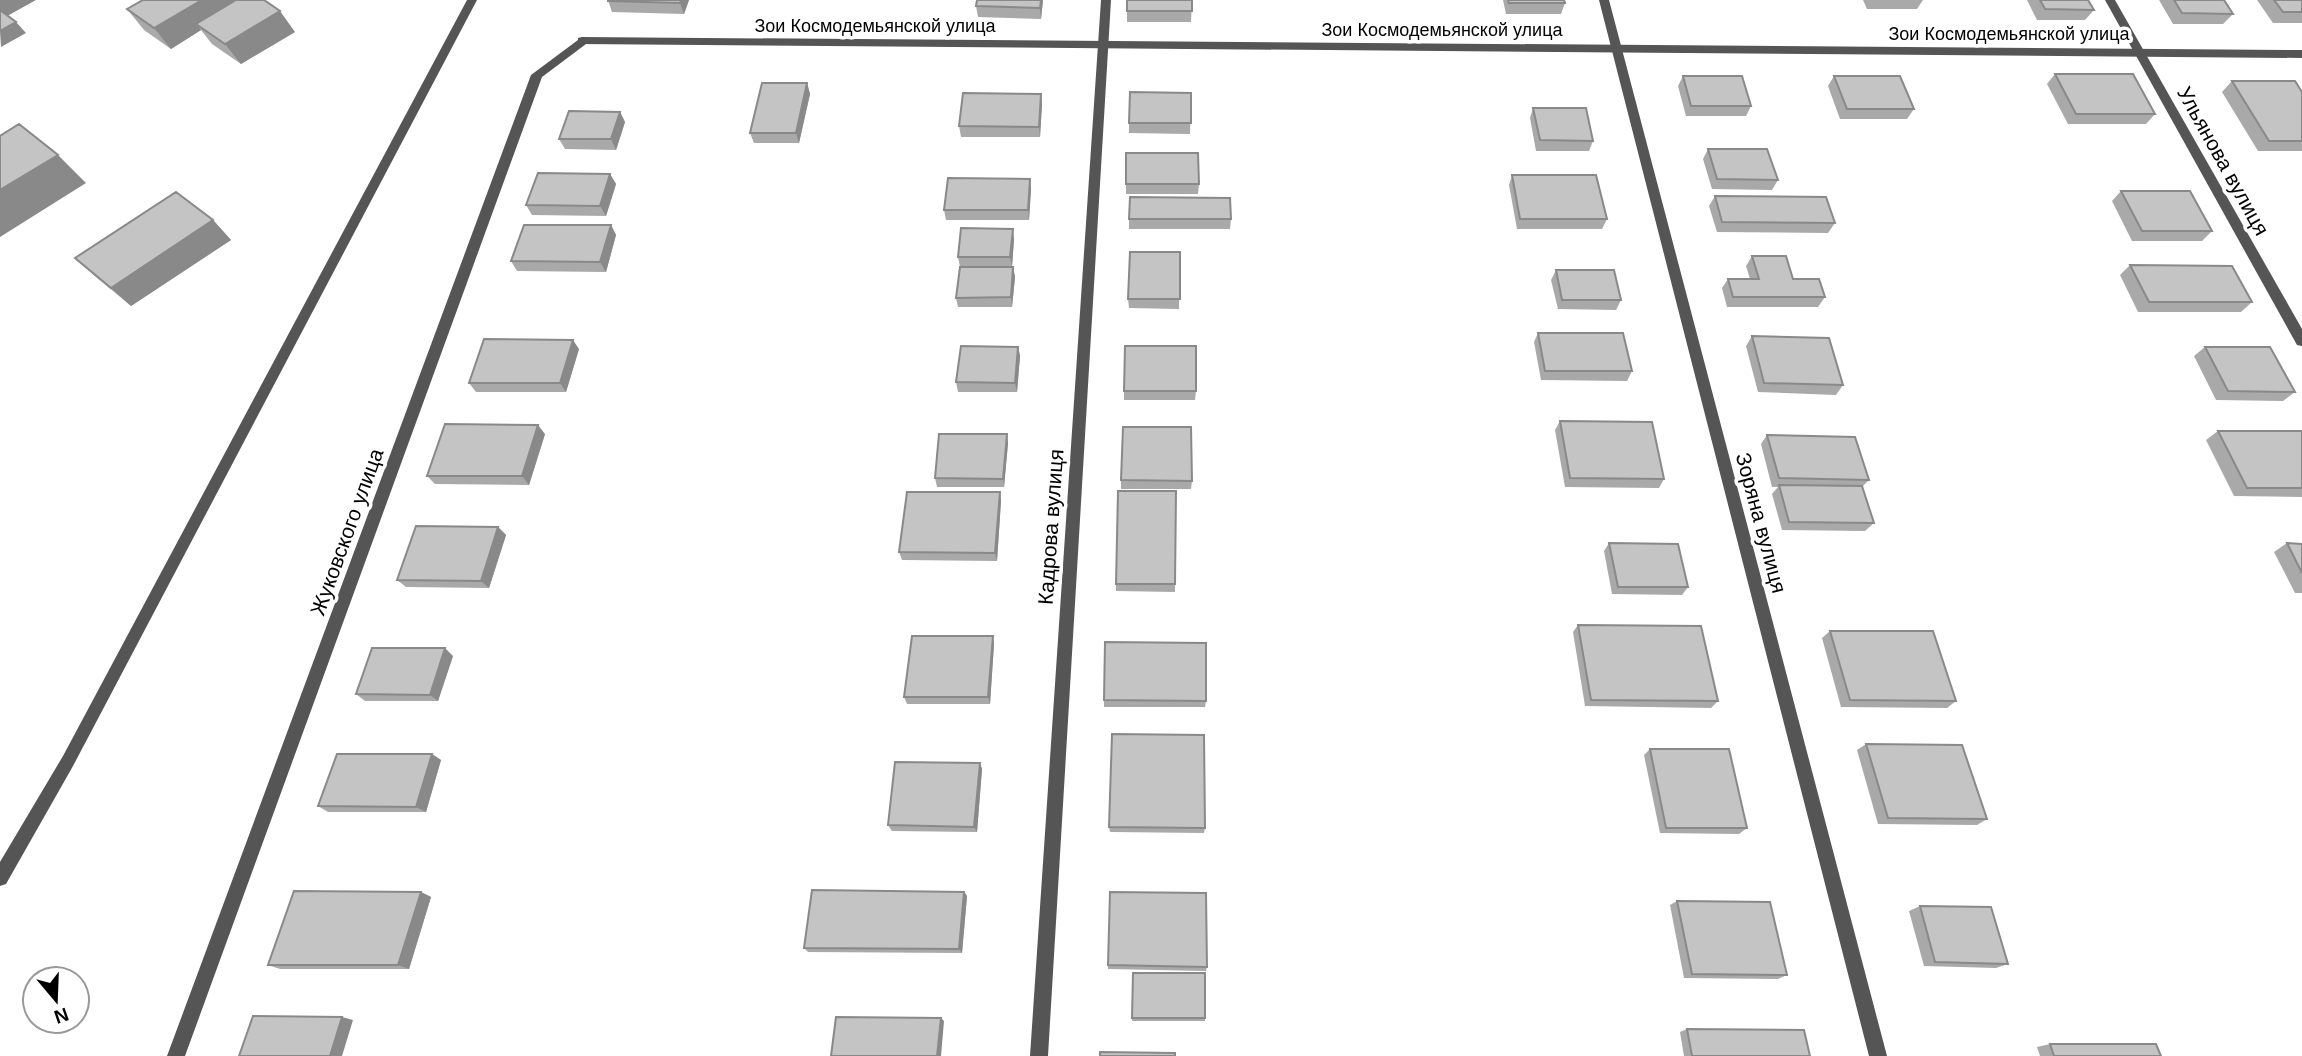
<svg xmlns="http://www.w3.org/2000/svg" width="2302" height="1056" font-family="Arial,sans-serif">
<rect width="100%" height="100%" fill="#fff"/>
<g fill="none" stroke-linecap="round" stroke-linejoin="round">
<path fill="#555" fill-rule="evenodd" d="M582,37L2302,50V58L578,44V38Z"/>
<path fill="#555" fill-rule="evenodd" d="M467,0H477L73,766L6,884L0,886V862L63,756Z
M1101,0H1111L1048,1056H1030Z
M1599,0H1609L1887,1056H1869Z
M2105,0H2115L2302,329V346L2297,345Z
M582,37L586,38V44L542,77L185,1056H167L531,75Z"/>
</g>
<path fill="#a9a9a9" d="M608,0H689L684,14L612,12Z
M977,0H1043L1041,19L978,17L976,6Z
M1127,0H1192L1191,22H1127Z
M1503,0H1564L1565,3L1561,14H1506Z
M1863,0H1923L1917,9H1867Z
M2027,0H2088L2094,10L2085,20H2037Z
M2159,0H2224L2233,14L2223,24H2173Z
M2257,0H2302V23H2273Z
M127,9L295,32L241,64L212,44L201,30L171,49L144,30Z
M2055,74L2155,114L2146,124H2068L2047,84Z
M1683,76L1751,106L1746,116H1686L1678,86Z
M1834,76L1914,109L1907,119H1840L1828,86Z
M2232,81L2302,92V151H2258L2222,92Z
M807,83L810,94L799,143H754L750,133Z
M1191,93L1190,134L1129,133V123Z
M1041,94L1042,104L1040,137H961L959,126Z
M1533,108L1593,141L1589,151H1536L1530,118Z
M620,112L625,122L616,150L565,149L559,139Z
M1708,149L1778,180L1772,190L1712,189L1703,159Z
M1126,153L1199,184L1198,194H1126Z
M610,174L616,184L606,216L532,215L526,205Z
M1512,175L1607,219L1602,229H1517L1509,185Z
M1030,179L1031,189L1029,220H946L944,210Z
M2121,191L2212,231L2202,241H2132L2112,201Z
M1715,196L1835,223L1828,233L1717,232L1709,206Z
M1129,219H1231L1230,229H1129Z
M213,220L231,240L131,306L96,277L75,258Z
M611,225L616,235L606,272L517,271L511,261Z
M1014,239L1012,267H960L958,257Z
M1180,252L1179,309L1129,308L1128,299Z
M1752,256L1793,279L1825,297L1818,307H1727L1722,288L1728,279H1750L1746,266Z
M2130,265L2252,302L2241,312H2138L2120,275Z
M1013,267L1015,277L1012,307H958L956,298Z
M1556,270L1621,300L1616,310L1558,309L1551,280Z
M1538,333L1632,371L1627,381L1541,380L1534,342Z
M1752,336L1843,385L1836,395L1758,392L1746,346Z
M1018,347L1020,356L1017,392H958L956,382Z
M2205,347L2295,392L2283,401L2216,400L2194,356Z
M579,349L566,392H476L469,383Z
M1124,391H1196L1195,400H1124Z
M1560,421L1664,479L1659,488L1565,487L1555,430Z
M2218,431H2302V497L2234,496L2206,440Z
M545,434L529,485L435,484L427,476Z
M1007,434L1008,443L1004,487H937L935,478Z
M1767,435L1869,480L1862,487L1874,523L1865,531L1782,530L1772,494L1778,487H1772L1761,444Z
M1121,480L1192,481L1191,489H1121Z
M1176,491L1175,592L1116,591V584Z
M1000,492L1001,501L997,561L902,560L899,552Z
M498,527L506,535L489,588L406,587L397,580Z
M1609,543L1688,587L1682,595L1612,594L1604,551Z
M2287,543L2302,544V593H2295L2274,552Z
M1578,625L1718,701L1711,708L1585,706L1573,632Z
M1830,631L1956,701L1947,708L1841,707L1822,638Z
M993,636L994,644L990,704H907L904,697Z
M453,656L438,701H365L356,694Z
M1104,700L1206,701L1205,707H1104Z
M1866,744L1987,819L1977,825L1878,824L1857,750Z
M1650,749L1747,828L1739,834L1660,833L1644,755Z
M432,754L441,760L426,812H328L318,806Z
M980,763L982,769L977,832L892,831L888,825Z
M1109,827L1205,828L1204,833L1110,832Z
M421,892L431,897L409,969H280L268,965Z
M964,892L967,896L962,953L808,952L804,948Z
M1677,901L1787,975L1778,979L1684,978L1670,905Z
M1920,906L2008,964L1996,968L1924,966L1909,911Z
M1108,965L1207,967L1206,971L1108,969Z
M1133,973L1205,1018V1021H1132Z
M1687,1029L1810,1056H1684L1680,1032Z
M2050,1044L2161,1056H2040L2037,1047Z"/>
<path fill="#898989" d="M0,0H36L0,20Z
M202,0H253L196,24L201,30L171,49L154,28Z
M681,0H689L684,14L680,3Z
M1041,0H1043L1041,19L1040,8Z
M280,11L295,32L241,64L225,44Z
M16,22L26,33L1,47L0,31Z
M807,83L810,94L799,143L796,133Z
M1041,94L1042,104L1040,137L1039,127Z
M620,112L625,122L616,150L611,139Z
M58,155L86,183L0,237V190Z
M610,174L616,184L606,216L600,206Z
M1030,179L1031,189L1029,220L1028,210Z
M213,220L231,240L131,306L111,288Z
M611,225L616,235L606,272L600,262Z
M1013,229L1014,239L1012,267L1010,257Z
M1013,267L1015,277L1012,307L1011,297Z
M573,340L579,349L566,392L560,383Z
M1018,347L1020,356L1017,392L1015,383Z
M538,425L545,434L529,485L522,476Z
M1007,434L1008,443L1004,487L1003,479Z
M1000,492L1001,501L997,561L995,553Z
M498,527L506,535L489,588L481,581Z
M993,636L994,644L990,704L988,697Z
M445,648L453,656L438,701L430,695Z
M432,754L441,760L426,812L416,807Z
M980,763L982,769L977,832L974,827Z
M421,892L431,897L409,969L398,965Z
M964,892L967,896L962,953L959,949Z
M342,1017L353,1020L342,1056H330Z
M941,1018L944,1021L941,1056H937Z"/>
<path fill="#c4c4c4" stroke="#898989" stroke-width="2" d="M143,0H202L154,28L127,9Z
M236,0H264L280,11L225,44L196,24Z
M608,0H681L680,3L608,1Z
M977,0H1041L1040,8L976,6Z
M1127,0H1192V11H1127Z
M1508,0H1564L1565,3H1509Z
M2040,0H2088L2094,10L2045,9Z
M2174,0H2224L2233,14L2182,13Z
M2274,0H2302V12H2283Z
M0,10L16,22L0,31Z
M2055,74H2133L2155,114H2076Z
M1683,76H1742L1751,106H1691Z
M1834,76H1900L1914,109H1847Z
M2232,81H2295L2302,92V141H2269Z
M762,83H807L796,133H750Z
M1130,92L1191,93V123H1129Z
M963,93L1041,94L1039,127L959,126Z
M1533,108H1586L1593,141L1540,140Z
M569,111L620,112L611,139H559Z
M19,124L58,155L0,190V136Z
M1708,149H1767L1778,180L1717,179Z
M1126,153H1198L1199,184H1126Z
M538,173L610,174L600,206L526,205Z
M1512,175H1596L1607,219H1520Z
M948,178L1030,179L1028,210H944Z
M2121,191H2190L2212,231H2142Z
M176,192L213,220L111,288L75,258Z
M1715,196L1826,197L1835,223L1722,222Z
M1130,197L1230,198L1231,219H1129Z
M524,225H611L600,262L511,261Z
M961,228L1013,229L1010,257H958Z
M1130,252H1180V299H1128Z
M1752,256H1786L1793,279H1819L1825,297H1733L1728,279H1759Z
M2130,265L2232,266L2252,302H2149Z
M960,267H1013L1011,297L956,298Z
M1556,270H1614L1621,300H1562Z
M1538,333H1623L1632,371H1545Z
M1752,336L1829,338L1843,385L1764,383Z
M484,339L573,340L560,383H469Z
M961,346L1018,347L1015,383L956,382Z
M1125,346H1196V391H1124Z
M2205,347H2270L2295,392L2228,391Z
M1560,421L1652,422L1664,479L1570,478Z
M445,424L538,425L522,476H427Z
M1123,427H1191L1192,481L1121,480Z
M2218,431H2302V488H2247Z
M939,434H1007L1003,479L935,478Z
M1767,435L1855,437L1869,480L1779,478Z
M1779,485L1862,486L1874,523L1789,522Z
M1118,491H1176L1175,584H1116Z
M907,492H1000L995,553L899,552Z
M416,526L498,527L481,581L397,580Z
M1609,543L1678,544L1688,587H1618Z
M2287,543L2302,544V573Z
M1578,625L1701,626L1718,701L1591,700Z
M1830,631H1933L1956,701L1850,700Z
M912,636H993L988,697H904Z
M1105,642L1206,643V701L1104,700Z
M372,648H445L430,695L356,694Z
M1112,734L1204,735L1205,828L1109,827Z
M1866,744L1962,745L1987,819L1888,818Z
M1650,749H1729L1747,828H1666Z
M337,754H432L416,807L318,806Z
M895,762L980,763L974,827L888,825Z
M812,890L964,892L959,949L804,948Z
M294,891L421,892L398,965H268Z
M1110,892L1206,893L1207,967L1108,965Z
M1677,901L1770,902L1787,975L1692,974Z
M1920,906L1991,907L2008,964L1935,962Z
M1133,973H1205V1018H1132Z
M253,1016L342,1017L330,1056H239Z
M836,1017L941,1018L937,1056H831Z
M1687,1029L1804,1030L1810,1056H1692Z
M2050,1044H2156L2161,1056H2054Z
M1100,1052L1175,1053V1056H1100Z"/>
<g text-anchor="middle" stroke-width="7" stroke-linejoin="round" paint-order="stroke">
<g font-size="18" fill="#000" stroke="#fff">
<text x="875" y="32">Зои Космодемьянской улица</text>
<text x="1442" y="36">Зои Космодемьянской улица</text>
<text x="2009" y="40">Зои Космодемьянской улица</text>
</g>
<g font-size="21" fill="#000" stroke="#fff">
<text transform="translate(2223 161) rotate(61)" y="7">Ульянова вулиця</text>
<text transform="translate(1761 523) rotate(75)" y="7">Зоряна вулиця</text>
<text transform="translate(1051 527) rotate(-86)" y="7">Кадрова вулиця</text>
<text transform="translate(347 532) rotate(-70)" y="7">Жуковского улица</text>
</g>
</g>
<g transform="translate(56 1000) rotate(161)"><circle r="33" fill="#ffffff" stroke="#999999" stroke-width="2"/>
<path d="M0-5L12 26L0 18L-12 26Z" fill="#000000"/>
<text y="-10" font-size="19" font-weight="bold" text-anchor="middle" fill="#000000">N</text>
</g>
</svg>
